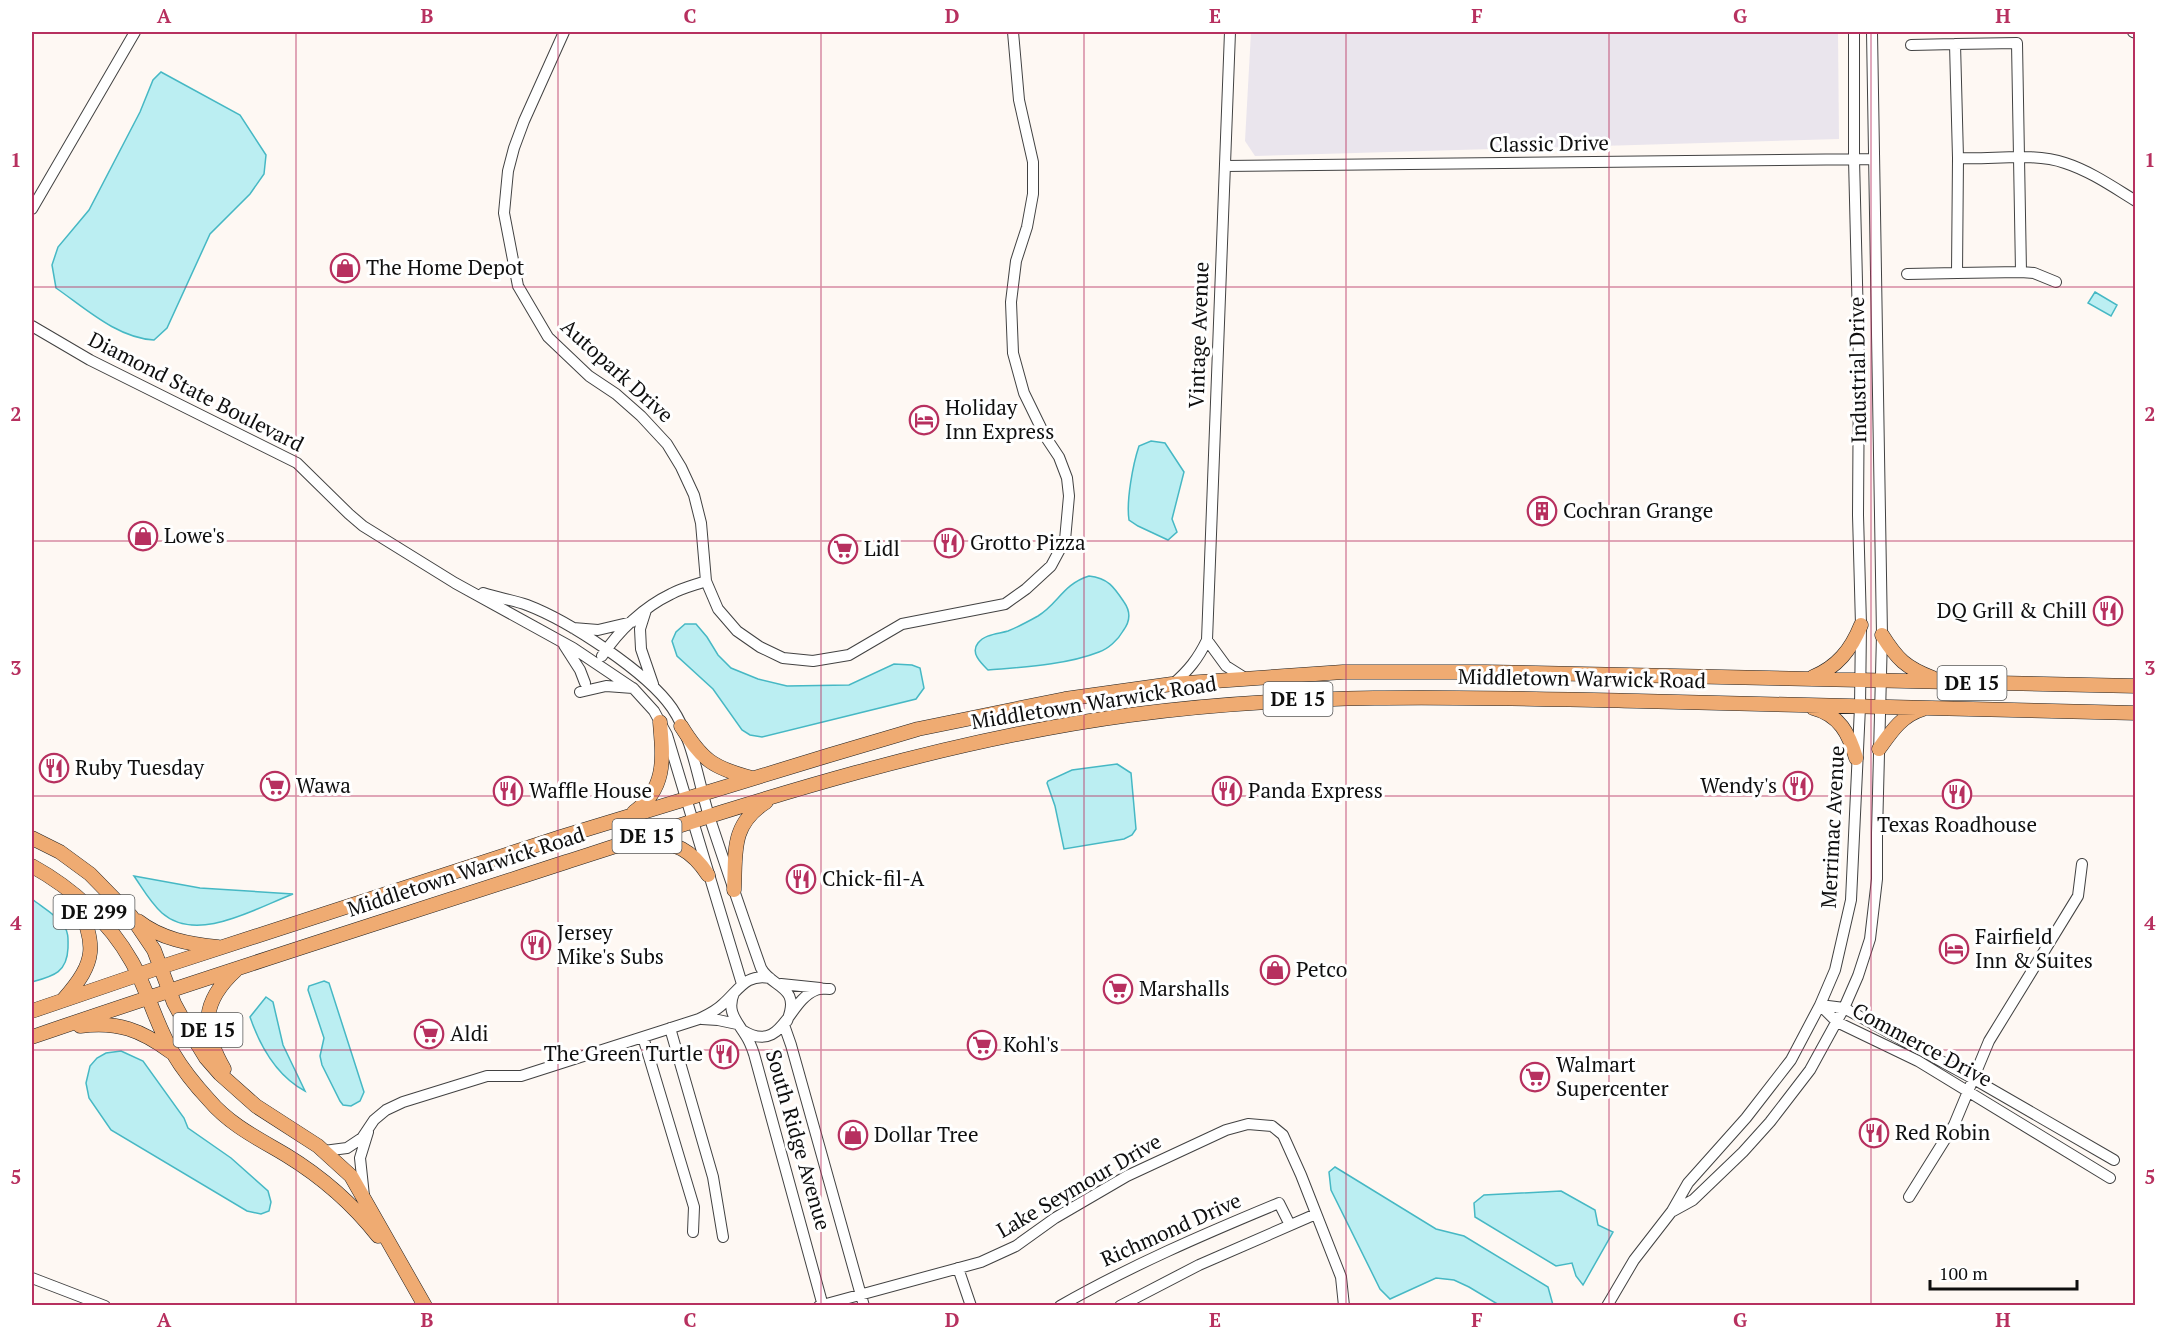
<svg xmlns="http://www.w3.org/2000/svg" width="2167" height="1337" font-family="'PT Serif',serif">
<rect width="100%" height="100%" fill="#fef8f3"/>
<path fill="#eae5ed" d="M1251,32H1838L1839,139L1255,156L1245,141Z"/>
<path fill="#bbeef2" stroke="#46b8c4" stroke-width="1.5" d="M161,72L240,115L266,155L264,174L250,194L210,234L167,328L154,340C117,338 85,308 56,288L52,265L58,247L89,210L140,112L153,80Z
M2095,292L2117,305L2111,316L2088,303Z
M1151,441L1165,443L1184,472L1172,519L1177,532L1168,540L1138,526L1129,520C1126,501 1133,464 1139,446Z
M1089,576C1108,578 1114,587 1124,602C1131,612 1130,622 1123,631C1118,640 1108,649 1099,652C1066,665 1023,667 988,670C981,663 970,653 978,643C985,634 998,634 1008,631C1018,627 1029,621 1038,616C1058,604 1063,584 1089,576Z
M685,624H696L707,637L718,655L731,668L758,679L787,686L849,685L894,664L912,665L920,668L924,688L916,699L762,737L750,735L742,730L713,689L677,656L672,641L676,632Z
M1117,764L1131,773L1136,829L1132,835L1124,839L1064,849L1055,806L1047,783L1048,781L1072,770Z
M134,876L200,888L293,894C256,908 197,944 162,913C150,902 143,889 134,876Z
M32,899C42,907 57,915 64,926C69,933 68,940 68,948C67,973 53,976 32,982Z
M324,981L329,983L364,1092L360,1101L351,1106L343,1105L340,1101L322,1065L320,1056L324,1038L308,990L309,986Z
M266,997L273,1002L283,1045L305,1091C277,1076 260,1046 250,1017Z
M121,1051L143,1061L184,1118L188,1128L231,1158L268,1191L271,1202L269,1211L261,1214L247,1211L111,1130L89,1098L86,1083L90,1066L97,1058L106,1053Z
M1335,1167L1436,1229L1464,1236L1548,1287L1553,1305H1499L1469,1287L1454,1280L1436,1278L1390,1299L1380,1289L1331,1190L1329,1172Z
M1561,1191L1595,1210L1598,1225L1613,1232L1583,1285L1576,1276L1572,1263L1556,1266L1475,1217L1474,1203L1484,1195Z"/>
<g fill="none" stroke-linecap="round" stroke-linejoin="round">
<g stroke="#424242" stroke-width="12">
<path id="minor" d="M564,32L524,121L514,148L508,171L504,213L518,286L548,337L589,376L616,394L641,416L667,444L681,467L694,495L701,523L706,581L718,609L737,631L760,647L783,658L813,661L849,655L902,624L1005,604L1026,589L1051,566L1065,540L1069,496L1067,478L1059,457L1045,436L1024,393L1013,353L1011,302L1016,261L1027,227L1033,194V162L1019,100L1013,32
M2133,32L2136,33
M1911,45L1955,44
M1958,158L1955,44L2017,43L2021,272L1957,273L1958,158C1992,160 2033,152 2065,163C2090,171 2113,187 2136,201
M1225,166L1874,159
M32,209L135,32
M2021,272L2034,273L2056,282
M1907,274L1957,273
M32,326L90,360L297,463L349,514L363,526L455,583L573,648L634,689L654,711L667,735L742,984
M483,593C498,598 513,600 527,605C569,621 647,672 672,708C693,739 698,781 709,816C726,867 743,917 761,968C771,988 802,985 787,1021
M646,610L640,629L641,649L653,684
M573,628L598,630L632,622
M1207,640L1226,666L1245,678
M564,645L580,670L585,683
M602,656C619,630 644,607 671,594C682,588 695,585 706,581
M1173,684C1188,671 1198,659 1207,640L1230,32
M580,692L606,686L633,688
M781,984L820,988
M734,993C726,1012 737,1021 746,1036C750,1042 752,1048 754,1054L823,1306
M1820,1005L1837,1022L1918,1061L2110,1178
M1820,1005L1844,1008L1972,1078L2114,1160
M702,1019L718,1020L737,1024
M784,1025L791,1045L864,1306
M670,1028L713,1177L723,1237
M742,1030C783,1056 787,1001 816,990C820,988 825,989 830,989
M643,1037L694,1207L693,1232
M324,1151L347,1148L362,1138L374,1120L386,1110L403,1102L487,1076H521L699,1019C707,1015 716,1011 723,1004C739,990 746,973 770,978
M364,1196L360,1158L368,1132
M1909,1197L1954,1125L1989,1041L2078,896L2082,864
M1673,1211L1693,1200L1743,1152L1770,1122L1810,1070L1844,1008L1858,976L1870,939L1877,879V833L1882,635L1872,32
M958,1268L971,1306
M32,1278L105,1306
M819,1306L981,1262L1016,1246L1055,1218L1127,1176L1226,1130L1248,1124L1272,1126L1283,1135L1301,1175L1341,1277L1344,1306
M1060,1306C1130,1266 1204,1234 1279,1203L1290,1225
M1120,1306L1199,1265L1316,1214
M1607,1306L1634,1260L1672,1211L1688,1183L1746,1118L1791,1060L1820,1005L1835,970L1851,900L1860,707L1861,625L1858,515L1859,364L1854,159V32"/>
</g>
<g stroke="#202020" stroke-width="15">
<path id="major" d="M1882,635C1897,659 1906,668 1933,678
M1813,677C1837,667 1851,650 1861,625
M1813,708C1840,715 1849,734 1856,758
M681,726C702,760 713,768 752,778
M1879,749C1891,732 1902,715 1923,709
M634,812C667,788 663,758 660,722
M32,838L60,852L90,874L131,916L154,950L174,1003L187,1027L206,1058L220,1074L256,1106L318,1146L351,1176L425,1306
M645,840C676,843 691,849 708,875
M32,866C72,888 109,921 132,962C148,991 156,1025 173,1053C183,1070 196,1086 209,1100C230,1125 259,1139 286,1155C322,1177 352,1203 378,1236
M734,890C736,853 730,825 766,802
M138,921C161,939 189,944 218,947
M63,1000C98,960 96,946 76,899
M32,1011L161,967L561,837L830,755L918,729L1065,699L1172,684L1343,672H1486L2136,686
M80,1026C118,1021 141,1030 171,1052
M32,1037C209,976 388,920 566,862C752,802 936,741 1130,715C1300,692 1467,697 1638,701C1804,705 1970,709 2136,713
M224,1069C201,1029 201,1002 236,970"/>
</g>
<use href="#minor" stroke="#fff" stroke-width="10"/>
<use href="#major" stroke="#efab72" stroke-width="14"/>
</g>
<path fill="none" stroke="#b7305f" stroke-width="1.5" stroke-opacity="0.55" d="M296,32V1306M558,32V1306M821,32V1306M1084,32V1306M1346,32V1306M1609,32V1306M1871,32V1306M32,287H2136M32,541H2136M32,796H2136M32,1050H2136"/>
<defs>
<g id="shop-ring" transform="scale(1.5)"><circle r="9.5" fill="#fff" stroke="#b7305f" stroke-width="1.5"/><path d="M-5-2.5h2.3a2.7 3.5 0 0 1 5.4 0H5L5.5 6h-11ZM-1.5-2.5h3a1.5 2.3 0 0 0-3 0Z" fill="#b7305f"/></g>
<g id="hotel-ring" transform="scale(1.5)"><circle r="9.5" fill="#fff" stroke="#b7305f" stroke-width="1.5"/><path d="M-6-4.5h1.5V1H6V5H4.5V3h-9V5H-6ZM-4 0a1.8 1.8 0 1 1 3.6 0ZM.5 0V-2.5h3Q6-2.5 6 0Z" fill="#b7305f"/></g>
<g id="building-ring" transform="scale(1.5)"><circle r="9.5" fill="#fff" stroke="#b7305f" stroke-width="1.5"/><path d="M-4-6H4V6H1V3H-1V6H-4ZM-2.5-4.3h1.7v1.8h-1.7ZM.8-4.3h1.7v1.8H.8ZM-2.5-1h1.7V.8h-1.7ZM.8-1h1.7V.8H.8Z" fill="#b7305f"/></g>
<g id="restaurant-ring" transform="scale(1.5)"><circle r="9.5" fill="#fff" stroke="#b7305f" stroke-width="1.5"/><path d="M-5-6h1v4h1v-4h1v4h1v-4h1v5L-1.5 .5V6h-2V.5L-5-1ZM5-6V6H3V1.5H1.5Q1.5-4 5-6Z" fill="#b7305f"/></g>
<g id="supermarket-ring" transform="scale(1.5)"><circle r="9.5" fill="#fff" stroke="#b7305f" stroke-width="1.5"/><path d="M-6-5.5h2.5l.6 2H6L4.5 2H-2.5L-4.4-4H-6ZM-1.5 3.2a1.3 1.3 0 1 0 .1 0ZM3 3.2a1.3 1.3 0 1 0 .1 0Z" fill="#b7305f"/></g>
</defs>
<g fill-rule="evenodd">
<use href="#shop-ring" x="345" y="268"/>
<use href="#hotel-ring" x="924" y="420"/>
<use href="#building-ring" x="1542" y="511"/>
<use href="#shop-ring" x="143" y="536"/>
<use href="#restaurant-ring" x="949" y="543"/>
<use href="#supermarket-ring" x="843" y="549"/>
<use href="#restaurant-ring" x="2108" y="611"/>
<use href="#restaurant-ring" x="54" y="768"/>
<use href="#supermarket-ring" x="275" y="786"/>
<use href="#restaurant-ring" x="1798" y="786"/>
<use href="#restaurant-ring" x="508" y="791"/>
<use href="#restaurant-ring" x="1227" y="791"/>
<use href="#restaurant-ring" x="1957" y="794"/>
<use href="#restaurant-ring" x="801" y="879"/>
<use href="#restaurant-ring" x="536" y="945"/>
<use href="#hotel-ring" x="1954" y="949"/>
<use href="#shop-ring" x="1275" y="970"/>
<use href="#supermarket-ring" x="1118" y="989"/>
<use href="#supermarket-ring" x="429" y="1034"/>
<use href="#supermarket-ring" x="982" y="1045"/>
<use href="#restaurant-ring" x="724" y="1054"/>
<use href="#supermarket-ring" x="1535" y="1077"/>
<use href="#restaurant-ring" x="1874" y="1133"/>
<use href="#shop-ring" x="853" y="1135"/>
</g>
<g text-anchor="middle" stroke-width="6" stroke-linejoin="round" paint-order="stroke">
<g fill="#fff" stroke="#575757" stroke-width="1.5">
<rect x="1937.5" y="666" width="69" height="34" rx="4.5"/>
<rect x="1263.5" y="682" width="69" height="34" rx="4.5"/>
<rect x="612.5" y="819" width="69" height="34" rx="4.5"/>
<rect x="53.5" y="895" width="81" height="34" rx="4.5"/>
<rect x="173.5" y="1013" width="69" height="34" rx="4.5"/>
</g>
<g font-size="20" font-weight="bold" fill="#0f0f0f">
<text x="1972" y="690">DE 15</text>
<text x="1298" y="706">DE 15</text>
<text x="647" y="843">DE 15</text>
<text x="94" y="919">DE 299</text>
<text x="208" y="1037">DE 15</text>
</g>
<g font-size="21" fill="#0f0f0f" stroke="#fff">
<text transform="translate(1549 144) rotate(-1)" y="7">Classic Drive</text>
<text transform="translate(1199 335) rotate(-88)" y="7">Vintage Avenue</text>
<text transform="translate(1858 370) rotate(-91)" y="7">Industrial Drive</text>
<text transform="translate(617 371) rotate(42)" y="7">Autopark Drive</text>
<text transform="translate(196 392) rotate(27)" y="7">Diamond State Boulevard</text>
<text transform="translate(1582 679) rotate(1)" y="7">Middletown Warwick Road</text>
<text transform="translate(1094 703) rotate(-9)" y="7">Middletown Warwick Road</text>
<text transform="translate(1833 827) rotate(-87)" y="7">Merrimac Avenue</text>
<text transform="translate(466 872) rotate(-18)" y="7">Middletown Warwick Road</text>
<text transform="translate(1922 1045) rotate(28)" y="7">Commerce Drive</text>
<text transform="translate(798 1140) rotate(74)" y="7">South Ridge Avenue</text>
<text transform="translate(1079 1186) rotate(-30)" y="7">Lake Seymour Drive</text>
<text transform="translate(1171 1230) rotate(-24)" y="7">Richmond Drive</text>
</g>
<g font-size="21" fill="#0f0f0f" stroke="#fff" text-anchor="start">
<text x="366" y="275">The Home Depot</text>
<text x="945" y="415">Holiday<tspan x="945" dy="24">Inn Express</tspan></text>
<text x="1563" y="518">Cochran Grange</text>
<text x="164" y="543">Lowe's</text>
<text x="970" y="550">Grotto Pizza</text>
<text x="864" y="556">Lidl</text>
<text x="2087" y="618" text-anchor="end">DQ Grill &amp; Chill</text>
<text x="75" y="775">Ruby Tuesday</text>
<text x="296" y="793">Wawa</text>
<text x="1777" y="793" text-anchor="end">Wendy's</text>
<text x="529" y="798">Waffle House</text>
<text x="1248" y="798">Panda Express</text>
<text x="1957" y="832" text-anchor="middle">Texas Roadhouse</text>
<text x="822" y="886">Chick-fil-A</text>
<text x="557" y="940">Jersey<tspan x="557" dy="24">Mike's Subs</tspan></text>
<text x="1975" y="944">Fairfield<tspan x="1975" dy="24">Inn &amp; Suites</tspan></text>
<text x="1296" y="977">Petco</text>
<text x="1139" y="996">Marshalls</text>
<text x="450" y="1041">Aldi</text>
<text x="1003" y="1052">Kohl's</text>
<text x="703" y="1061" text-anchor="end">The Green Turtle</text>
<text x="1556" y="1072">Walmart<tspan x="1556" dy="24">Supercenter</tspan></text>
<text x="1895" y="1140">Red Robin</text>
<text x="874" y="1142">Dollar Tree</text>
</g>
</g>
<rect width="2167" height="1337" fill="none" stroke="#ffffff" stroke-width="66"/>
<path d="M1930 1280v9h147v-9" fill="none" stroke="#0f0f0f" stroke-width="3"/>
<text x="1939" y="1280" font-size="18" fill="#0f0f0f" stroke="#ffffff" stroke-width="4.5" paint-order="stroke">100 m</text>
<rect x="33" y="33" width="2101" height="1271" fill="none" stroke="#b7305f" stroke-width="2"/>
<g font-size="20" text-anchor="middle" font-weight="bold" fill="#b7305f">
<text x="164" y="23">A</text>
<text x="427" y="23">B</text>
<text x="690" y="23">C</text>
<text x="952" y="23">D</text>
<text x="1215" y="23">E</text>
<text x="1477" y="23">F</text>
<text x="1740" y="23">G</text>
<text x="2003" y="23">H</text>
<text x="16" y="167">1</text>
<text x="2150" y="167">1</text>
<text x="16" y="421">2</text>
<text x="2150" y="421">2</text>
<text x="16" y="675">3</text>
<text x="2150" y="675">3</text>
<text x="16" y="930">4</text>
<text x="2150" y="930">4</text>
<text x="16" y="1184">5</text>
<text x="2150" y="1184">5</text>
<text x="164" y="1327">A</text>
<text x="427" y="1327">B</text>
<text x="690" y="1327">C</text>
<text x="952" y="1327">D</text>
<text x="1215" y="1327">E</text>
<text x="1477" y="1327">F</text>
<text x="1740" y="1327">G</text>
<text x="2003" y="1327">H</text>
</g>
</svg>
